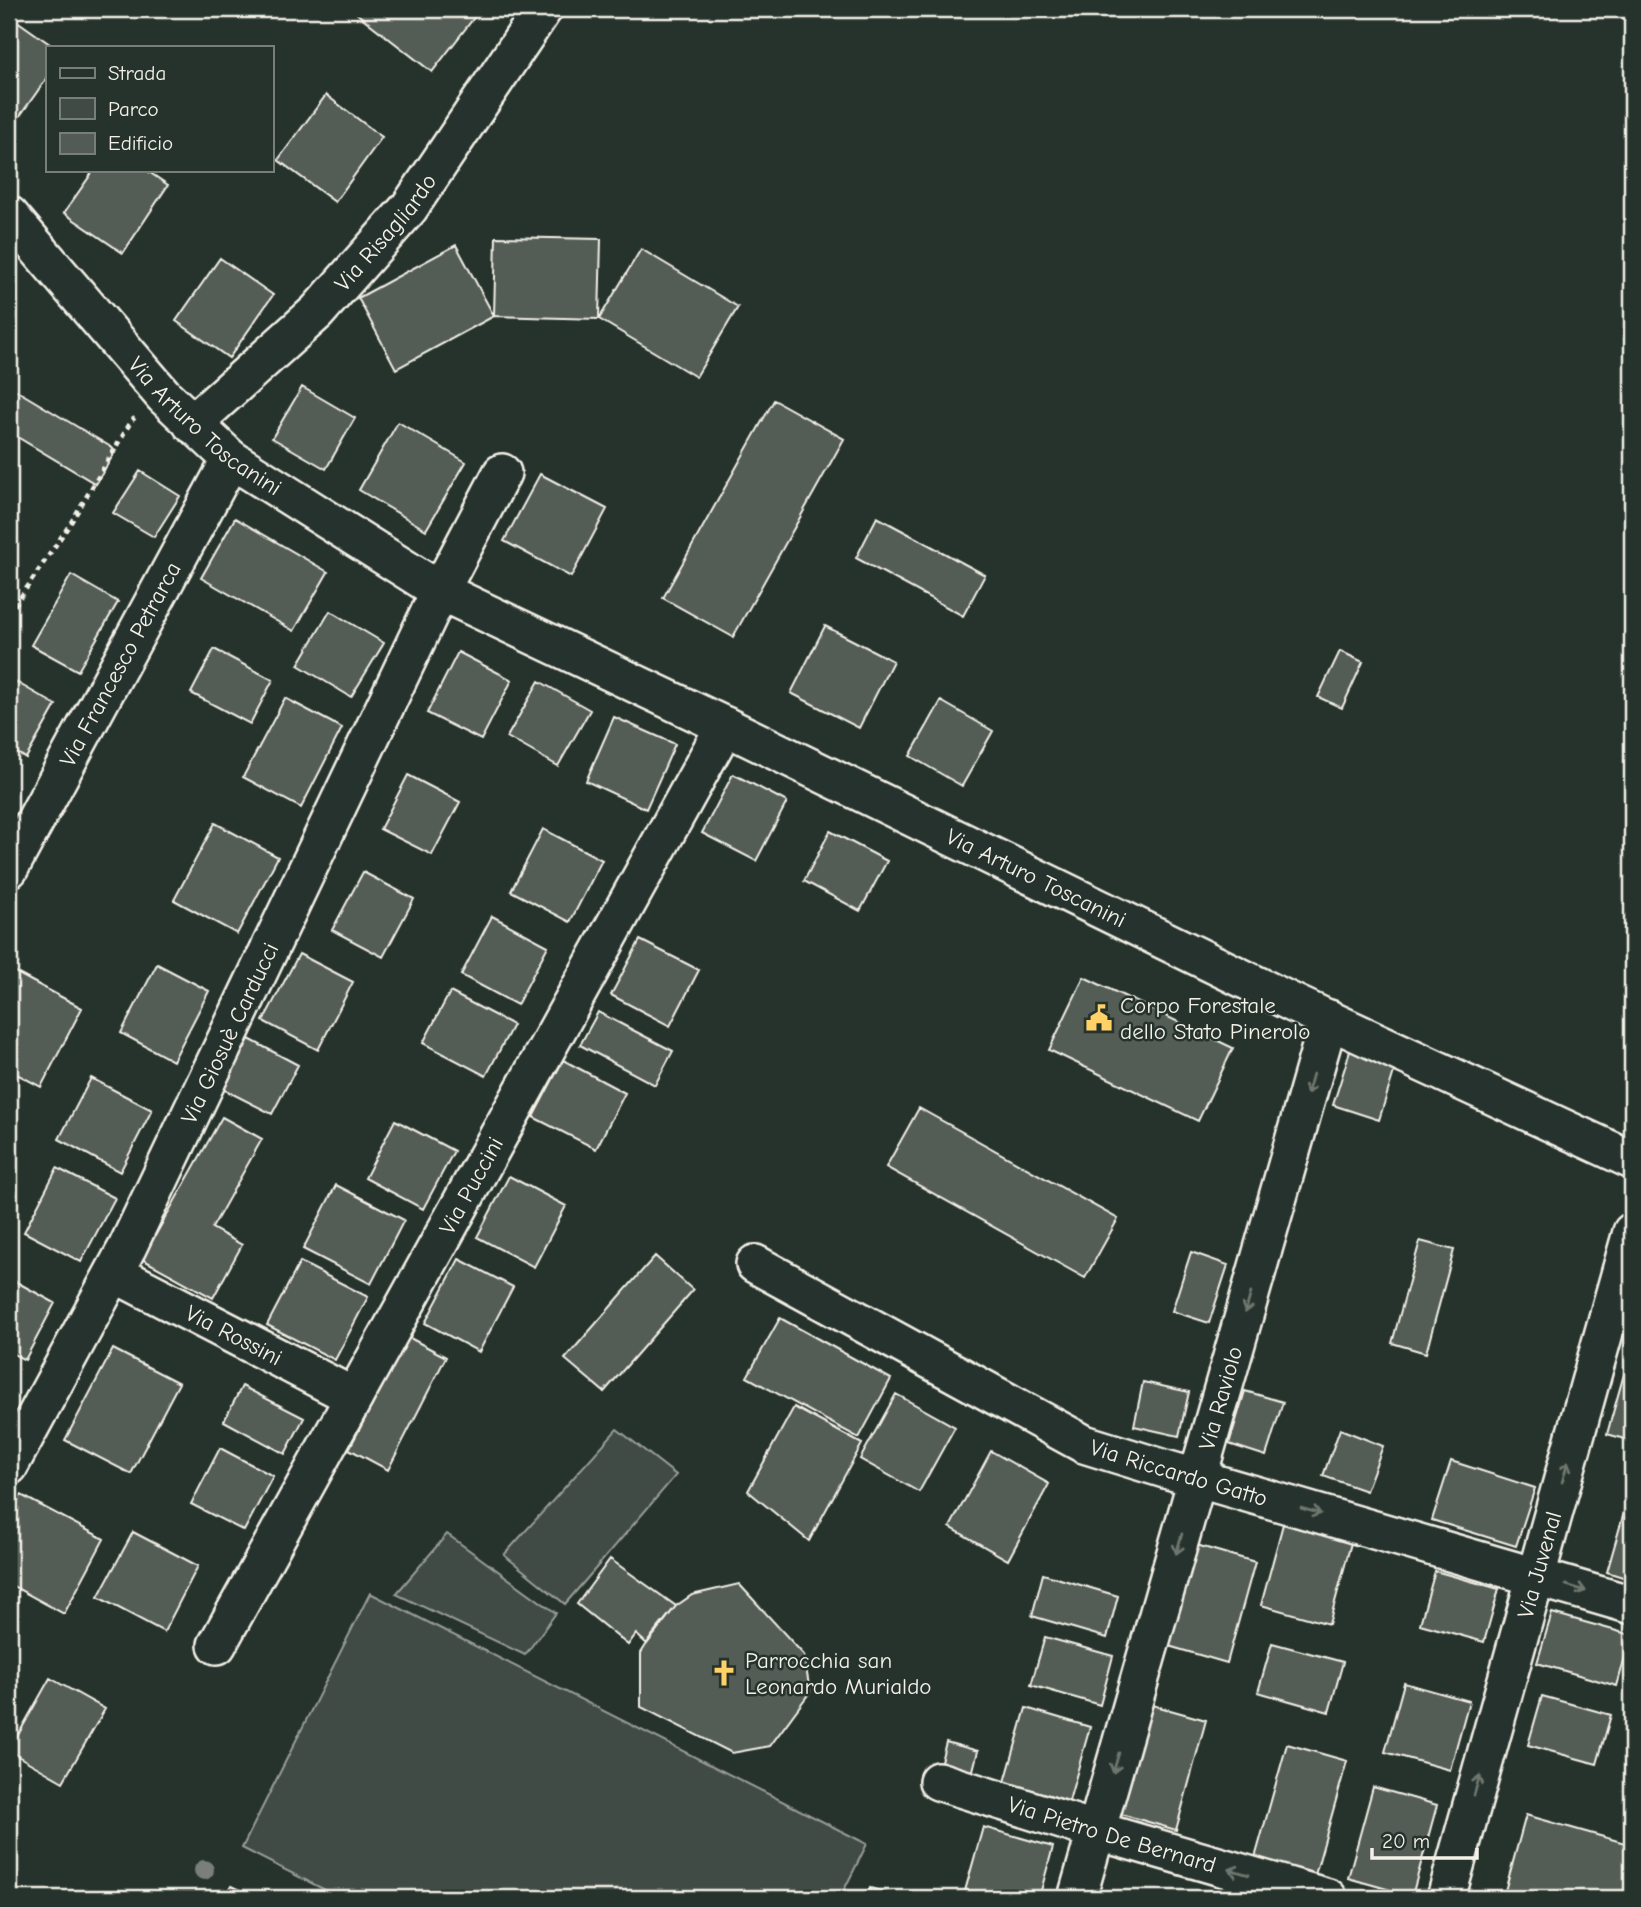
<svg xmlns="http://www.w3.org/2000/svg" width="1641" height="1907" font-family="'Comic Neue',sans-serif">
<rect width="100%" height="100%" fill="#26332d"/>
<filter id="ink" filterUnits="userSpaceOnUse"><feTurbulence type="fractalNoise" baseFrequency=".0143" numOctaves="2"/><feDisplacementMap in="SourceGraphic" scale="14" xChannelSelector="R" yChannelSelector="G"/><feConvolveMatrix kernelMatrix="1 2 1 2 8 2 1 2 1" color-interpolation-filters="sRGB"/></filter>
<g filter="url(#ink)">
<path fill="#414b45" stroke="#9a9e96" stroke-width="2" d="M617,1429L676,1475L565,1604L504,1555Z
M447,1534L556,1613L525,1655L396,1594Z
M370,1593L867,1844L840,1898H341L242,1848Z"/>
<path fill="#525c55" stroke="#f4f1e8" stroke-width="2" d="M351,9H468L476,15L432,72Z
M10,16L54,47H47V78L19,117L9,110V18Z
M326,95L382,137L335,202L278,160Z
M94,170H146L168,185L123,253L64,213Z
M496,237L601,239L599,319L494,316Z
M456,245L494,316L396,369L358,298Z
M641,249L738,307L696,377L599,319Z
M220,258L273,295L229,358L176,321Z
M9,386L116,450L96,484L9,432Z
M302,387L355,418L326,469L272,438Z
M774,400L844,439L733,637L663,598Z
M398,422L466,462L426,530L359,490Z
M140,471L180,496L154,537L113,513Z
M540,474L607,509L571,577L504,541Z
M877,517L985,575L963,616L856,558Z
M235,518L328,572L294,631L201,578Z
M71,575L118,602L78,671L31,645Z
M330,611L384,643L351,697L298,665Z
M825,626L893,661L859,728L791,693Z
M214,649L273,680L250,724L191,693Z
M1340,651L1363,662L1342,708L1318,697Z
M458,652L512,680L481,740L427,713Z
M9,678L56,705L26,758L9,748Z
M539,681L590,710L558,766L507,737Z
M285,698L342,728L301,808L243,777Z
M941,701L993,731L962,786L910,756Z
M614,717L675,744L646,809L586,781Z
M733,774L787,802L756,861L702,833Z
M408,775L460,802L432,855L380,829Z
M215,823L278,857L237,934L174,900Z
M543,829L602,860L570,922L511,891Z
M830,831L887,861L860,911L804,881Z
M363,872L414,899L383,957L332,930Z
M492,916L548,946L517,1005L461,975Z
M640,940L699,970L670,1026L611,995Z
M299,954L353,982L318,1050L263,1021Z
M157,964L209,991L173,1061L121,1033Z
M9,969L82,1008L41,1087L9,1070Z
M1084,977L1233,1048L1198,1121L1049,1050Z
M450,992L513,1025L486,1076L423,1043Z
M598,1012L673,1051L655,1085L580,1045Z
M249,1039L298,1065L272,1114L223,1089Z
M1351,1048L1397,1062L1379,1120L1333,1105Z
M563,1060L625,1093L596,1149L533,1117Z
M91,1078L152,1110L120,1172L59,1139Z
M919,1108L1118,1219L1085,1278L886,1167Z
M222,1117L262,1139L212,1228L242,1245L213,1298L142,1259Z
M395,1120L454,1151L423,1209L365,1178Z
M57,1168L115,1198L81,1262L24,1232Z
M509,1176L566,1206L534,1267L477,1237Z
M336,1185L404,1220L371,1284L303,1249Z
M1420,1241L1454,1250L1426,1353L1392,1343Z
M1191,1252L1228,1265L1209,1323L1172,1311Z
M655,1256L693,1290L604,1392L565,1359Z
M459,1259L513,1287L479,1352L425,1323Z
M300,1262L368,1297L335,1360L267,1325Z
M9,1278L55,1303L25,1360L9,1352Z
M780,1318L891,1379L859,1438L747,1377Z
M408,1337L446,1357L388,1470L349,1449Z
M1632,1346V1441L1607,1434Z
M113,1349L179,1383L131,1474L65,1440Z
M1143,1382L1189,1392L1179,1436L1134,1426Z
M242,1386L304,1418L285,1454L224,1421Z
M1245,1391L1283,1402L1266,1456L1229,1444Z
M896,1394L955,1427L919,1492L860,1459Z
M794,1407L862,1444L809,1541L748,1491Z
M1340,1429L1383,1446L1366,1491L1323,1476Z
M220,1448L273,1476L244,1531L191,1504Z
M991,1451L1049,1484L1008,1560L950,1527Z
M1451,1461L1535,1488L1516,1546L1432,1520Z
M1631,1488H1632V1580L1607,1572Z
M21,1495L104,1539L64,1614L9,1584V1520Z
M1283,1524L1351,1543L1329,1624L1261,1605Z
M133,1532L198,1566L164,1632L98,1597Z
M1193,1544L1255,1562L1227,1663L1165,1645Z
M610,1559L676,1606L647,1644L636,1634L628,1645L577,1604Z
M1435,1571L1499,1589L1484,1642L1420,1624Z
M1043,1574L1118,1596L1107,1638L1032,1616Z
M739,1584L804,1655L810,1692L770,1746L732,1753L641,1707V1653L651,1637L676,1606L692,1595Z
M1552,1613L1631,1635L1617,1686L1537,1663Z
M1045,1637L1113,1656L1100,1705L1031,1685Z
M1272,1643L1343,1662L1329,1712L1258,1692Z
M50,1678L105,1709L63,1782L9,1751Z
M1404,1683L1469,1701L1450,1770L1385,1752Z
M1542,1696L1611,1715L1597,1764L1528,1745Z
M1145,1703L1206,1720L1176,1830L1114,1812Z
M1026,1708L1090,1727L1069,1801L1005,1782Z
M946,1742L978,1751L972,1774L940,1765Z
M1287,1744L1347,1761L1315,1875L1255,1858Z
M1373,1787L1437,1805L1412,1896L1348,1878Z
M1526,1815L1632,1845V1898H1503Z
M983,1827L1053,1847L1039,1898H963Z
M231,1886L257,1898H225Z
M870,1888L906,1898H867Z"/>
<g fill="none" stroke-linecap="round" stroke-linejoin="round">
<g stroke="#f4f1e8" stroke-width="42">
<g id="street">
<path id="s1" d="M9,215L164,396L231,459L440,591L725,726L1295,1004L1632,1160"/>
<path id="s2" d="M192,424L317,312L409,208L543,9"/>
<path id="s3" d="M9,869L231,459"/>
<path id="s4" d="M755,1264L1084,1444L1165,1469L1632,1605"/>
<path id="s5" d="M114,1273L354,1397"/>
<path id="s6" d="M9,1466L127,1248L440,591L502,473"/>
<path id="s7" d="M217,1645L725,726"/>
<path id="s8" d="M938,1781L1097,1831L1328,1898"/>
<path id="s9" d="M1077,1898L1329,1019"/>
<path id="s10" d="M1446,1898L1632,1232"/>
</g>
</g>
<path stroke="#f4f1e8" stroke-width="4.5" stroke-dasharray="5 5" stroke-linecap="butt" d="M9,614L70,524L132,420L135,418"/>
<use href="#street" stroke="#26332d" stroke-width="37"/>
</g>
<circle fill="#7a8079" cx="204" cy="1870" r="10"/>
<defs><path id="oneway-shaft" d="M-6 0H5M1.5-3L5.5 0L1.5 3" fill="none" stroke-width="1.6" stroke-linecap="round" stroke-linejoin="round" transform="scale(1.75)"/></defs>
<g stroke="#6e766e">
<use href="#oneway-shaft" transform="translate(1310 1084) rotate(106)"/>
<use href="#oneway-shaft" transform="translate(1248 1303) rotate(106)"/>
<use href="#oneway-shaft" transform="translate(1565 1472) rotate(-74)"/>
<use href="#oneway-shaft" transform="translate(1311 1511) rotate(16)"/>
<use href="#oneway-shaft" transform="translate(1179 1544) rotate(106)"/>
<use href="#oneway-shaft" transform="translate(1576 1588) rotate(17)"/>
<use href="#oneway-shaft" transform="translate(1116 1763) rotate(106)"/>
<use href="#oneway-shaft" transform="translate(1477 1785) rotate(-74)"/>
<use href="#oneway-shaft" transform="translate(1239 1872) rotate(-164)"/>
</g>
</g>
<defs>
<g id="civic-bare" transform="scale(2.1)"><path d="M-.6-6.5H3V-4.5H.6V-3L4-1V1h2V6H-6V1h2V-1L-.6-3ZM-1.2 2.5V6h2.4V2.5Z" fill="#ffd166" stroke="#26332d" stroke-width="2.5" paint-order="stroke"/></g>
<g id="church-bare" transform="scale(2.1)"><path d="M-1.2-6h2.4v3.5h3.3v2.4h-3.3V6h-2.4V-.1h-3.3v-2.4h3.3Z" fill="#ffd166" stroke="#26332d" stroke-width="2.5" paint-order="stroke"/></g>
</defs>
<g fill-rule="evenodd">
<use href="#civic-bare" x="1099" y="1018"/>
<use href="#church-bare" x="724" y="1673"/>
</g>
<g text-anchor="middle" stroke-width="5" stroke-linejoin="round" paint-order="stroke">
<g font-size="23" fill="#f4f1e8" stroke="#26332d">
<text dy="8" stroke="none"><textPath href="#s2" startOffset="273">Via Risagliardo</textPath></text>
<text dy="8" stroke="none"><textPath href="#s1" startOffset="289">Via Arturo Toscanini</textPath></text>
<text dy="8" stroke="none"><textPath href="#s3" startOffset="233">Via Francesco Petrarca</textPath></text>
<text dy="8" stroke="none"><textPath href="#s1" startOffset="1239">Via Arturo Toscanini</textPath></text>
<text dy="8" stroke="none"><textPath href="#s6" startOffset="486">Via Giosuè Carducci</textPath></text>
<text dy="8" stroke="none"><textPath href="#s7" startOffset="525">Via Puccini</textPath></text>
<text dy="8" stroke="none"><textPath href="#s5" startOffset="135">Via Rossini</textPath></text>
<text dy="8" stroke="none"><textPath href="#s9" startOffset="520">Via Raviolo</textPath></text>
<text dy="8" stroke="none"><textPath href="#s4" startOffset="474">Via Riccardo Gatto</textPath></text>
<text dy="8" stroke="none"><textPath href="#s10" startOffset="346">Via Juvenal</textPath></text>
<text dy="8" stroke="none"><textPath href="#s8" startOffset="182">Via Pietro De Bernard</textPath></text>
</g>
<g font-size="23" fill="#f4f1e8" stroke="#26332d" text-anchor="start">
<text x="1120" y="1013">Corpo Forestale<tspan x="1120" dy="26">dello Stato Pinerolo</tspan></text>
<text x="745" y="1668">Parrocchia san<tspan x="745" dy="26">Leonardo Murialdo</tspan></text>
</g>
</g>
<rect width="1641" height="1907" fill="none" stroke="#26332d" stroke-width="35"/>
<rect x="18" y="18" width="1606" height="1872" fill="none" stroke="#f4f1e8" stroke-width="2.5" filter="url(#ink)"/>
<rect x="46" y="46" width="228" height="126" fill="#26332d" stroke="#787f78" stroke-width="2"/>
<rect x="60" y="68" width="35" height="10" fill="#26332d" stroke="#787f78" stroke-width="2"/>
<text x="108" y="80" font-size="21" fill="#f4f1e8">Strada</text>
<rect x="60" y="98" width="35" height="21" fill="#414b45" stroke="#787f78" stroke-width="2"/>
<text x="108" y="116" font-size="21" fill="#f4f1e8">Parco</text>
<rect x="60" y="133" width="35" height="21" fill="#525c55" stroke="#787f78" stroke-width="2"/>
<text x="108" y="150" font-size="21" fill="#f4f1e8">Edificio</text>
<path d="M1372 1848v10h105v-10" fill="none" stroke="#f4f1e8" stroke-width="3.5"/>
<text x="1382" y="1848" font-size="21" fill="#f4f1e8" stroke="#26332d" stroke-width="5" paint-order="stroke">20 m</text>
</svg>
